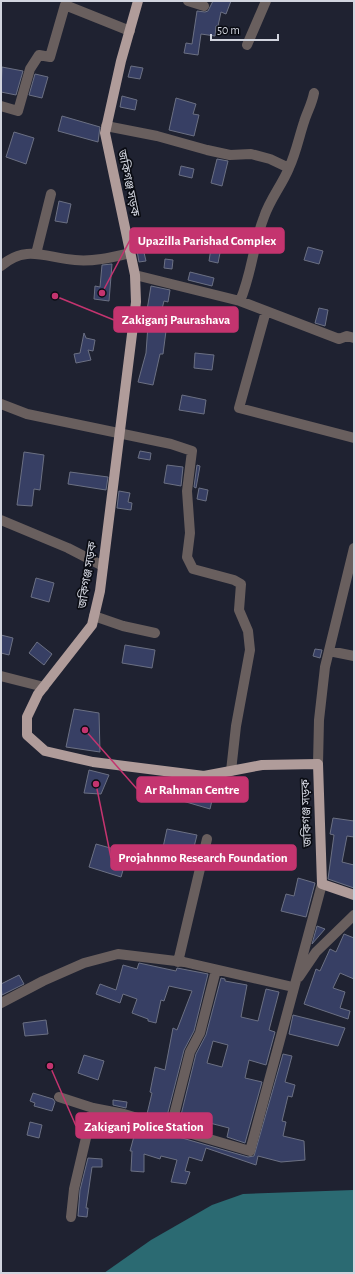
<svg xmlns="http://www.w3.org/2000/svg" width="355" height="1274" font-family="'Alegreya Sans','Noto Sans Bengali',sans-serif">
<rect width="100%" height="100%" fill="#1f2231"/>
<path fill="#2b6a72" d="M354,1190V1273H104L151,1240L212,1205L243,1194Z"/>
<path fill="#373f64" stroke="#6b7083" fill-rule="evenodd" d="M213,1H231L226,14L221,12L218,26H216L215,36L201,34L198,55L184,53L186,43L192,44L197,11L205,12L208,11Z
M131,66L143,68L140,79L128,77Z
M2,67L23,71L16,95L1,92Z
M35,74L48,77L42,98L29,95Z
M122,96L137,100L135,110L120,107Z
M176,98L196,104L193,114L199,115L194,136L169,130Z
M62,116L100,127L98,142L58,131Z
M14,132L34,138L26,164L6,157Z
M217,159L228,161L222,186L211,183Z
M181,166L194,169L192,178L179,175Z
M59,201L71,204L67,223L55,221Z
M213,236L223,238L218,263L209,261Z
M142,244L146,261L139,262L136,245Z
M308,247L323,251L319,264L304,260Z
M165,259L173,260L172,269L164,268Z
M112,264L109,301L94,299L95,286L100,287L102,265Z
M190,272L214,278L212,286L188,280Z
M151,286L170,290L168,302L164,301L161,313L159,331H166L163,354H160L153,385L138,382L146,353L149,311L147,310Z
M319,308L328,310L325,326L315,323Z
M84,333L86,338L95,340L93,351L88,350L91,360L76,363L74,354L80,353Z
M195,353L214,355L212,370L194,368Z
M182,395L206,400L204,414L179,410Z
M140,451L151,453L150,460L138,458Z
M24,452L44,455L40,490L34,489L32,506L17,505Z
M167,465L183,467L181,486L164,483Z
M197,465L200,466L196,488L194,487Z
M70,472L108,477L106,490L68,484Z
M199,488L208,490L206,501L197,499Z
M119,491L130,493L128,502L132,503L131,510L117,508Z
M36,578L54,583L49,602L31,597Z
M1,635L13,638L9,655L1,653Z
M37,642L52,654L44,665L29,653Z
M125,645L155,650L152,668L122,663Z
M315,649L322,650L320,658L313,656Z
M74,709L99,713L100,752L66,747Z
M89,770L109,775L101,794L84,793Z
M173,785L213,796L210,809L169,797Z
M333,818L354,821V837L347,836L342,862L354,865V888L328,879L334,835L330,834Z
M167,829L197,835L191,859L162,852Z
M96,844L128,853L121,877L89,867Z
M298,878L315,883L306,917L281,911L286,894L294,896Z
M317,926L325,929L312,944Z
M344,934L354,938V979L340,973L333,988L345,992L340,1008L350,1011L348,1019L304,1004L316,969L320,971L330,949L336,952Z
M139,963L176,971L177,968L208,974L194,1031L184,1050L166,1120L147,1114L152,1093L150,1092L155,1067L165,1070L173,1028L177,1030L192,991L169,986L164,1001L161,1000L156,1023L148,1021V1019L132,1013L137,999L123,994L120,1003L96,994L100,984L116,990L123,965L137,969Z
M19,975L24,984L2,995L1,984Z
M221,978L225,979V981L247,985L241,1017L258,1021L266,989L279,992L269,1030L275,1032L266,1065L249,1060L245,1078L262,1082L245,1143L227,1137L229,1128L202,1121L200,1129L179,1123L196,1054L206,1035ZM213,1041L228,1045L222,1067L207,1063Z
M293,1015L345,1028L338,1046L289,1034Z
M46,1020L48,1034L25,1036L23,1023Z
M283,1054L292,1056L285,1082L295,1085L292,1097L288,1096L282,1121L286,1122L283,1136L304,1141L305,1160L281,1162L258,1156L256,1165L206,1148L202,1161L189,1157L185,1171L190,1172L186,1184L171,1182L177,1160L161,1156L160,1159L144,1154V1172L131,1171L132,1151H130L137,1125L248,1157L254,1156Z
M84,1055L104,1061L98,1080L78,1073Z
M33,1093L53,1099L55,1102L52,1111L34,1106L35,1103L30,1101Z
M113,1100L127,1102L126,1108L113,1105Z
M30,1122L42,1125L39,1138L27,1135Z
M88,1158L102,1159V1167H92L86,1208H88L87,1217L78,1216L80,1190Z"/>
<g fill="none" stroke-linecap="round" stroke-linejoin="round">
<path stroke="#695f5e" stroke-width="10" d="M188,1L204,6
M247,45L266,1
M1,106L18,111L30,69L39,55L50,57L65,5L130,31
M106,126L157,136L207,150L230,155L251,154L270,159L289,168
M36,254L51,194
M1,266C26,244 46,258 75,260C93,262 113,257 130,253
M135,275L240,301L339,339L347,336L354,338
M240,301C252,273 253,245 264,217C270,199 282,185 289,168C296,153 299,137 304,122C307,112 312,104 314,93
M266,311L239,408L354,438
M1,404L27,414L171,444L192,451L187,491L190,533L187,557L193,569L234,580L241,584L239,610L248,631L250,650L236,726L231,771
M1,520L68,548L103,566
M94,616L123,626L155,633
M329,651L354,656
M1,676L44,687
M318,764L319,720L325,667L354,548
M178,962L207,839
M299,977L316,952L354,915
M1,1003L43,981L84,963L118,954L184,962L293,987
M59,1097L93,1108L124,1114L250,1151L322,884
M171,1127L190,1052L200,1033L216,970
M71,1217L74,1189L93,1108"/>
<path stroke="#b09c9a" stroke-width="10" d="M138,1L121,61L105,133L135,275L136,302L100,591L92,625L38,694L27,717V735L45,751L93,762L204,776L262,765L318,764L322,884L354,895"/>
</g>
<g text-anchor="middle" stroke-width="3.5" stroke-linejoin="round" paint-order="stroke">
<g font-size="12" fill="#d1d4de" stroke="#0a0c13">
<text transform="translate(129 183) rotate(78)" y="4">জকিগঞ্জ সড়ক</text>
<text transform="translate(87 575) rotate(-81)" y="4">জকিগঞ্জ সড়ক</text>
<text transform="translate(306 813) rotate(-92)" y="4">জকিগঞ্জ সড়ক</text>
</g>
</g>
<path fill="none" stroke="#c4346f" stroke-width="1.5" d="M102 293L130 240M55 296L114 320M85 730L137 789M96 784L111 858M50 1066L76 1126"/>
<g fill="#c4346f" stroke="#0a0c13" stroke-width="1.5">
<circle cx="102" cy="293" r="4"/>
<circle cx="55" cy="296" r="4"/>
<circle cx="85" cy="730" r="4"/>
<circle cx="96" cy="784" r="4"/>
<circle cx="50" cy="1066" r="4"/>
</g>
<g fill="#c4346f" stroke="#c4346f" stroke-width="1.5">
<rect x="130" y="228" width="154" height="25" rx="4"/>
<rect x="114" y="307" width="124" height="25" rx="4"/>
<rect x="137" y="777" width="111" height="25" rx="4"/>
<rect x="111" y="845" width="185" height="25" rx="4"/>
<rect x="76" y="1113" width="136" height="25" rx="4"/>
</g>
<g font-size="13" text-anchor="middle" font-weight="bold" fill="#fff">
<text x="207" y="245">Upazilla Parishad Complex</text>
<text x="176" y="324">Zakiganj Paurashava</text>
<text x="192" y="794">Ar Rahman Centre</text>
<text x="203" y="862">Projahnmo Research Foundation</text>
<text x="144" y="1131">Zakiganj Police Station</text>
</g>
<rect width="355" height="1274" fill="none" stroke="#d1d4de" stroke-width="4"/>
<path d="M211 34v6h67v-6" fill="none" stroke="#d1d4de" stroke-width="2"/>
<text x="217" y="34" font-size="12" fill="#d1d4de" stroke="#0a0c13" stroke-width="3" paint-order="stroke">50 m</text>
</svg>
